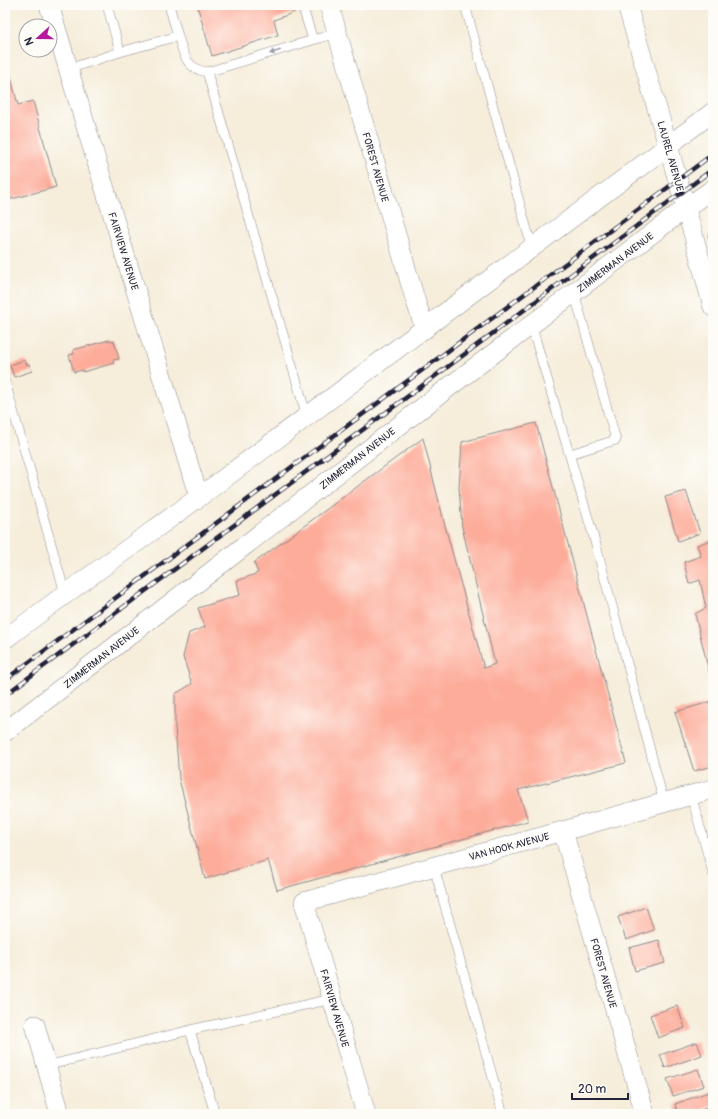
<svg xmlns="http://www.w3.org/2000/svg" width="718" height="1119" font-family="Pangolin,sans-serif">
<rect width="100%" height="100%" fill="#fdfcf7"/>
<filter id="ink" filterUnits="userSpaceOnUse"><feTurbulence type="fractalNoise" baseFrequency=".025" numOctaves="2"/><feDisplacementMap in="SourceGraphic" scale="8" xChannelSelector="R" yChannelSelector="G"/><feConvolveMatrix kernelMatrix="1 2 1 2 8 2 1 2 1" color-interpolation-filters="sRGB"/></filter>
<filter id="wash" filterUnits="userSpaceOnUse"><feTurbulence type="fractalNoise" baseFrequency=".012" numOctaves="4" result="noise"/><feDisplacementMap in="SourceGraphic" scale="16" xChannelSelector="R" yChannelSelector="G"/><feGaussianBlur stdDeviation="0.9" result="paint"/><feColorMatrix in="noise" values="0 0 0 0 0 0 0 0 0 0 0 0 0 0 0 0 0 1.4 0 .05"/><feComposite in="paint" operator="in"/></filter>
<g filter="url(#wash)">
<rect width="100%" height="100%" fill="#f6edda"/>
<g id="blocks">
<path fill="#fdac9a" d="M197,5H293L295,12L274,20L278,35L212,56Z
M9,70L18,105L33,101L56,187L8,200L5,188V71Z
M713,233V250L708,235Z
M109,340L114,341L119,359L113,360L114,363L83,372V370L74,372L69,355L74,354L73,350Z
M25,360L27,365L29,364L32,371L14,377L10,365Z
M536,423L626,763L518,790L528,821L277,890L268,860L205,879L179,779L175,726V694L192,684L183,657L189,633L205,627L198,608L240,595L237,581L258,573L254,563L423,438L445,526L484,668L495,664L462,527L459,487L462,442Z
M686,491L700,533L678,541L665,497Z
M713,539V683L712,684L695,614L706,608L700,580L689,584L684,562L701,556L697,545Z
M713,701V766L694,771L675,712Z
M646,907L654,930L626,940L618,917Z
M659,940L665,963L635,971L629,948Z
M677,1006L685,1028L658,1038L650,1015Z
M697,1042L702,1055L665,1068L660,1055Z
M698,1069L704,1086L673,1096L667,1079Z
M711,1091L713,1096V1106L689,1114H678L675,1104Z"/>
</g>
</g>
<g filter="url(#ink)">
<use href="#blocks" fill-opacity="0" stroke="#8c888a" stroke-width="1"/>
<g fill="none" stroke-linecap="round" stroke-linejoin="round">
<g stroke="#8c888a" stroke-width="10">
<path id="lane" d="M107,5L120,52
M302,5L313,40L337,33
M465,5L532,248
M178,36C184,54 185,68 207,72L313,40
M68,69L120,52L178,36L169,5
M207,72L307,417
M531,324L596,545L664,803
M5,382L65,593
M570,454L616,440L574,292
M691,795L713,873
M434,867L503,1114
M190,1030L215,1114
M46,1066L190,1030L332,999"/>
</g>
<g stroke="#8c888a" stroke-width="20">
<path id="street" d="M49,5L191,472L199,497
M329,5L415,299L425,329
M627,5L686,208L713,307
M5,639C70,590 136,543 202,495C373,368 543,240 713,112
M5,732L445,390L686,208L713,189
M563,831L645,1114
M35,1025L60,1114
M366,1114L304,902L563,831L713,789"/>
</g>
<use href="#lane" stroke="#fff" stroke-width="9"/>
<use href="#street" stroke="#fff" stroke-width="19"/>
<g stroke="#22223b" stroke-width="4.5">
<path id="rail" d="M5,680L713,154
M5,695L504,325L713,169"/>
</g>
<use href="#rail" stroke="#fdfcf7" stroke-width="3" stroke-dasharray="9" stroke-linecap="butt"/>
</g>
<defs><path id="oneway-solid" d="M-6-.8H1V-3.2L6.5 0L1 3.2V.8H-6Z"/></defs>
<use fill="#9c9ca7" href="#oneway-solid" transform="translate(275 52) rotate(163)"/>
</g>
<g text-anchor="middle" stroke-width="3.5" stroke-linejoin="round" paint-order="stroke">
<g font-size="10" fill="#22223b" stroke="#fdfcf7">
<text transform="translate(671 156) rotate(74)" y="4">LAUREL AVENUE</text>
<text transform="translate(376 167) rotate(74)" y="4">FOREST AVENUE</text>
<text transform="translate(124 251) rotate(73)" y="4">FAIRVIEW AVENUE</text>
<text transform="translate(615 262) rotate(-37)" y="4">ZIMMERMAN AVENUE</text>
<text transform="translate(357 458) rotate(-38)" y="4">ZIMMERMAN AVENUE</text>
<text transform="translate(101 657) rotate(-38)" y="4">ZIMMERMAN AVENUE</text>
<text transform="translate(509 846) rotate(-15)" y="4">VAN HOOK AVENUE</text>
<text transform="translate(604 973) rotate(74)" y="4">FOREST AVENUE</text>
<text transform="translate(335 1008) rotate(74)" y="4">FAIRVIEW AVENUE</text>
</g>
</g>
<rect width="718" height="1119" fill="none" stroke="#fdfcf7" stroke-width="20"/>
<g transform="translate(38 38) rotate(249)"><circle r="19" fill="#fdfcf7" stroke="#a5a5ac"/>
<path d="M0-3L7 15L0 10L-7 15Z" fill="#b5179e"/>
<text y="-6" font-size="11" font-weight="bold" text-anchor="middle" fill="#22223b">N</text>
</g>
<path d="M572 1093v6h56v-6" fill="none" stroke="#22223b" stroke-width="2"/>
<text x="578" y="1093" font-size="12" fill="#22223b" stroke="#fdfcf7" stroke-width="3" paint-order="stroke">20 m</text>
</svg>
